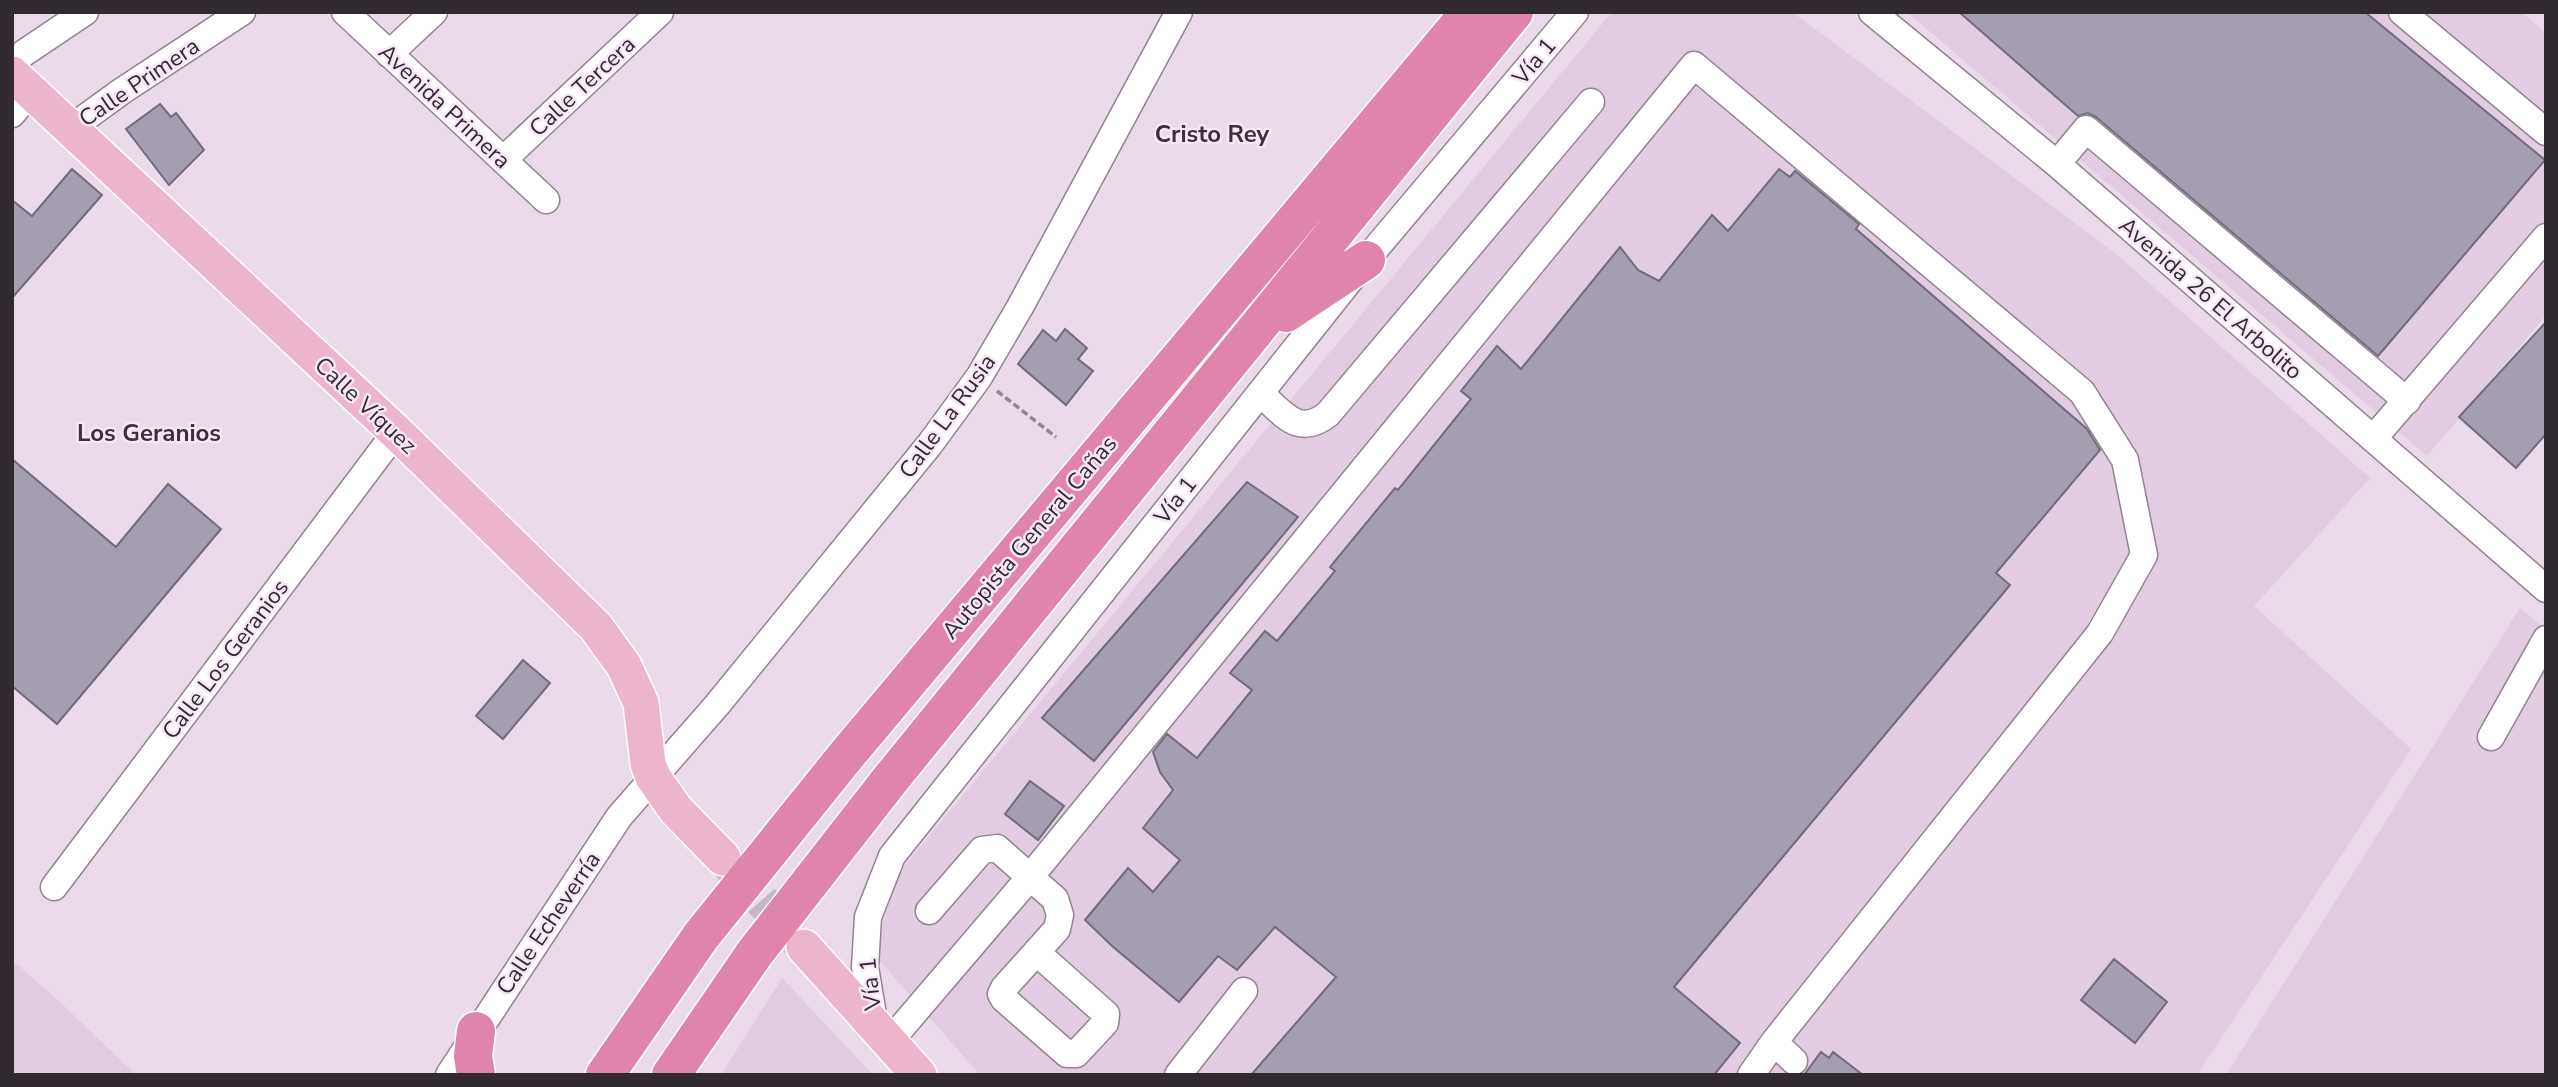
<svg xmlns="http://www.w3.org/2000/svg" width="2558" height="1087" font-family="'Nunito Sans',sans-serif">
<rect width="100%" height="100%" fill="#eadaea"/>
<path fill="#e1cce1" d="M1612,12H1792L2114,252L2370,478L2254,606L2411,749L2197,1075H980L872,952L901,870Z
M1907,12H2522L2546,34V315L2427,456Z
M2520,608L2546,630V1075H2226Z
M12,960L60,1002L136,1075H12Z
M782,978L873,1075H721Z"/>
<path fill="#a49eb0" stroke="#716c7d" stroke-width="2" d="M1959,12H2365L2545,160L2378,356L2096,117L2088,113L2078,116Z
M160,104L171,117L176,113L204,150L169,185L126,129Z
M72,169L102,195L12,298V200L32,216Z
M1779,169L1790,177L1795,171L1859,224L1856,229L2087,429L2100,450L1996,573L2010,585L1674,987L1740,1043L1714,1075H1251L1336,977L1275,927L1237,970L1218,956L1179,1002L1112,946L1085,920L1128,868L1153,892L1180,860L1143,828L1173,790L1160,772L1153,752L1167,734L1197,758L1252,690L1230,673L1265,631L1277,641L1335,571L1330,567L1395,488L1398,490L1471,399L1461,391L1497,346L1521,369L1620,247L1638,270L1659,281L1712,215L1728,231Z
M2546,322V434L2516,468L2459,417Z
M1065,329L1087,348L1078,359L1093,371L1066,405L1018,364L1043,330L1056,341Z
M12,459L116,547L168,484L221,529L57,724L12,686Z
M1247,482L1298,517L1094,761L1042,718Z
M523,660L550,683L503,739L476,716Z
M1030,781L1064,806L1038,840L1005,814Z
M2114,959L2167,1002L2135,1043L2081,1000Z
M1821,1052L1829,1058L1833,1052L1863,1075H1804Z"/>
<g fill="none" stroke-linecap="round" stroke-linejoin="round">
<path stroke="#c5b7c5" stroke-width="35" stroke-dasharray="35 18" stroke-linecap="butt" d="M726,861L799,942"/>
<g stroke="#928391" stroke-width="29">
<path id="minor" d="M345,12L546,200
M1872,12L2057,164L2546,589
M2402,12L2546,132
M389,54L434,12
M12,64L24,53L85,12
M12,114L30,92
M71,128L122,91L242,12
M503,160L660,12
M2057,164L2086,129L2407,401
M1260,393C1283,413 1298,438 1328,414L1591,102
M2373,439L2546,237
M2491,737L2546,639
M54,887L396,432
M929,911L982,850L997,848L1055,899L1060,915L1057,929L1004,988L1001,994L1004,999L1067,1054H1076L1105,1023L1106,1014L1036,952
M875,1027L865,967L868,917L892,856L1366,260L1575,12
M890,1041L1030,877L1694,65L2082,392L2125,460L2144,555L2100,633L1774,1042L1751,1075
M1774,1042L1794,1061
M449,1075L619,817L717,705L930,444L979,377L1020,307L1179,12
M1178,1075L1244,991"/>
</g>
<g stroke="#fff" stroke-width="38">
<path id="major" d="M12,74L396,432L596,627L624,666L641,703L648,764L653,777L676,810L723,858
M804,947L919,1075"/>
</g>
<g stroke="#fff" stroke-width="41">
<path id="highway" d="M1286,313L1366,260
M476,1075L473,1056L476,1031
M605,1075L701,936L845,757L1470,12
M671,1075L754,954L889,781L1514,12"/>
</g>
<path stroke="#918691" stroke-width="3.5" stroke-dasharray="7 3.5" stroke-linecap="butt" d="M997,391L1056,437"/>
<use href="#minor" stroke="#fff" stroke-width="26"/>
<use href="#major" stroke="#ecb5cc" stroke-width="35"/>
<use href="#highway" stroke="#df84aa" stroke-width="38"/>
</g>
<g text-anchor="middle" stroke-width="5" stroke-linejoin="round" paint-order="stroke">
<g font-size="23" fill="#312b31" stroke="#f7e7f7">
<text transform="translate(1534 61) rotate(-50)" y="8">Vía 1</text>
<text transform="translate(139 82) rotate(-34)" y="8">Calle Primera</text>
<text transform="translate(582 86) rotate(-43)" y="8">Calle Tercera</text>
<text transform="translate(445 106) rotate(43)" y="8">Avenida Primera</text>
<text transform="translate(2211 298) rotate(41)" y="8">Avenida 26 El Arbolito</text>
<text transform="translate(366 405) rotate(43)" y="8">Calle Víquez</text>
<text transform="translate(947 416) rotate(-54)" y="8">Calle La Rusia</text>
<text transform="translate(1175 500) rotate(-52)" y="8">Vía 1</text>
<text transform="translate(1029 537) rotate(-50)" y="8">Autopista General Cañas</text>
<text transform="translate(225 659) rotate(-53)" y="8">Calle Los Geranios</text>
<text transform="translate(548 923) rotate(-56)" y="8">Calle Echeverría</text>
<text transform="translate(870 984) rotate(-96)" y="8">Vía 1</text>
</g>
<g font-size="24" font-weight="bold" fill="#3c303c" stroke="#f7e7f7">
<text x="1212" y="142">Cristo Rey</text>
<text x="149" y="441">Los Geranios</text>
</g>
</g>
<rect width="2558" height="1087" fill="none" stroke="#312b31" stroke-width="28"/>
</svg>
